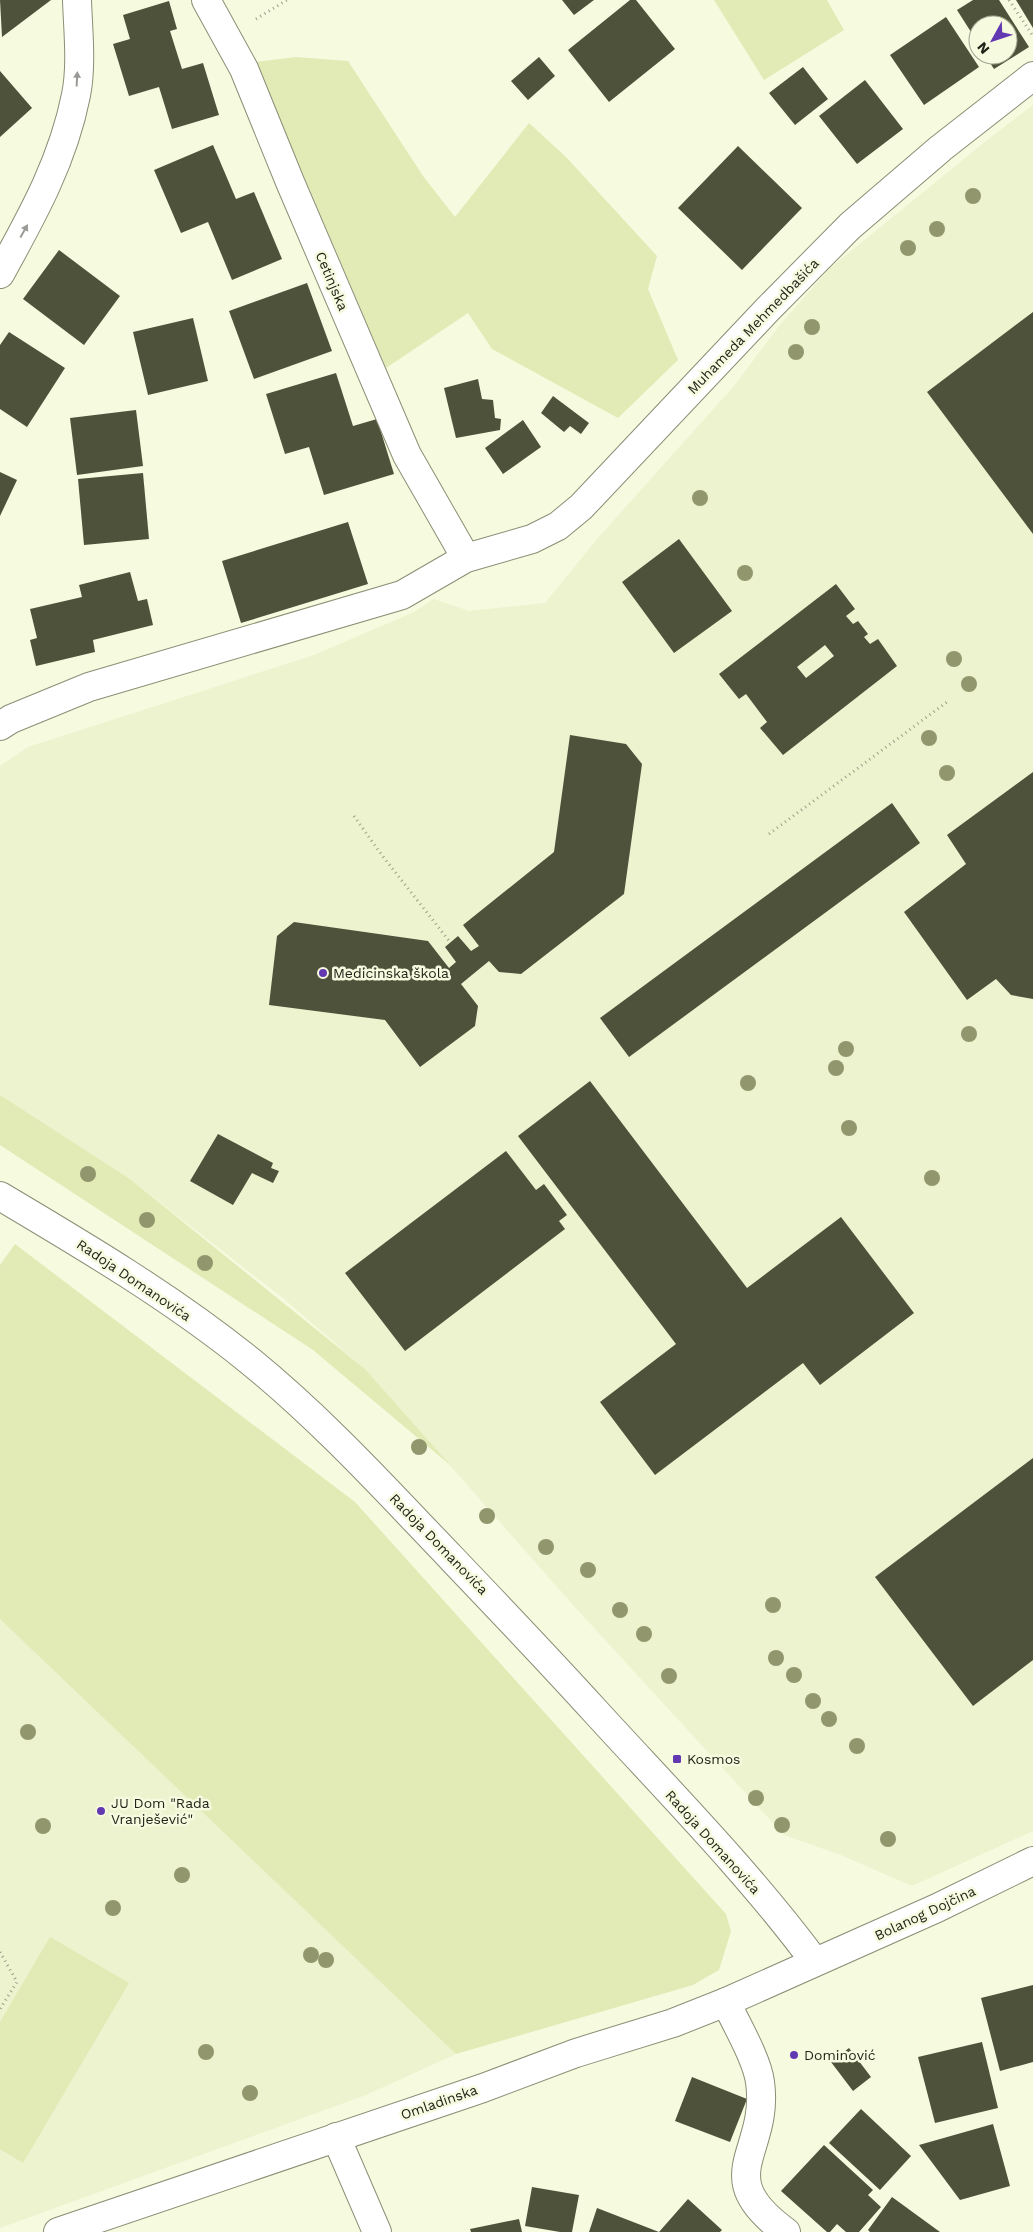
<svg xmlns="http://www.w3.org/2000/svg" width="1033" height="2232" font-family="'Work Sans',sans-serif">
<rect width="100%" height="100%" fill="#f6fadf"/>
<path fill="#edf2cf" d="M1033,105V1831L912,1886L841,1855L784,1835L574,1606L365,1369L284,1299L130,1179L0,1095V766L28,747L314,655L412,613L434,599L469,611L545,603L598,538L734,386L779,326L829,269L991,137Z
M0,1619L18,1635L456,2054L366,2095L0,2228Z"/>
<path fill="#e2eab6" d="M714,0H827L844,30L764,80Z
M296,57L348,61L423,176L455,217L529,123L566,157L657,256L648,289L678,360L618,418L492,349L468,313L386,368L255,62Z
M0,1095L130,1179L365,1369L450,1465L313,1350L0,1145Z
M15,1244L355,1502L726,1914L731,1931L719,1970L693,1985L456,2054L0,1619V1265Z
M50,1937L129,1983L23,2163L0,2149V2022Z"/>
<path fill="#4e523b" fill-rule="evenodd" d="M0,0H51L2,37Z
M562,0H594L574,15Z
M630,0H636L675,49L609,102L568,50Z
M973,0H999L1029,47L994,69L985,55H1008V25H978V43L957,10Z
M1016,0H1033V28Z
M169,1L177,29L170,31L182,69L203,63L219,115L172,129L159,87L129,96L113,44L130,39L123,15Z
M946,17L979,67L924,105L890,55Z
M539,57L555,76L528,100L511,81Z
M803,67L828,99L795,125L769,93Z
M0,71L32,108L0,137Z
M865,80L903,129L857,164L819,116Z
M213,145L236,199L254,192L282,259L232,280L208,222L181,233L154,170Z
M738,146L802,208L742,270L678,208Z
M59,250L120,296L84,345L23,299Z
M307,283L332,351L254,379L229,311Z
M1033,312V534L927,392Z
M193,318L208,381L148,395L133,332Z
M9,332L65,368L27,427L0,409V345Z
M336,373L353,426L377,419L394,474L324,495L309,447L285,454L266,394Z
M478,379L482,399L493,400L495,418L501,419L500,430L456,438L444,388Z
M553,396L589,423L581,434L570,426L564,432L541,413Z
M136,410L143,466L77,475L70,418Z
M523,420L541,447L503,474L485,448Z
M0,472L17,480L0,516Z
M143,473L149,539L84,545L78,479Z
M348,522L368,584L241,623L222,561Z
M679,539L732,611L674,653L622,582Z
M130,572L138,601L147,599L153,625L93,640L95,652L36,666L30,640L37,638L30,609L82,597L79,585Z
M836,584L855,609L846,616L853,624L858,621L868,634L864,637L870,644L878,639L897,666L783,755L760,728L767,722L746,694L739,699L719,674ZM825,645L834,656L806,678L797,667Z
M570,735L626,744L642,764L624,894L521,974L499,972L489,961L461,984L478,1006L475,1026L420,1067L385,1020L269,1005L277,936L294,922L428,941L449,968L456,962L445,947L458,936L471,951L479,946L463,925L554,852Z
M1033,772V999L1011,995L996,979L967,1000L904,912L966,864L947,835Z
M892,803L920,843L629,1057L600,1018Z
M590,1081L747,1288L841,1217L914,1313L820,1385L803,1363L655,1475L600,1402L676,1344L518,1136Z
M218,1134L273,1163L271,1168L279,1171L273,1183L252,1173L233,1205L190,1181Z
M506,1151L536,1190L544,1184L567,1215L559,1221L565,1229L405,1351L345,1273Z
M1033,1458V1660L973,1706L875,1577Z
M1033,1985V2062L1000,2071L981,1998Z
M982,2042L998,2108L935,2123L918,2057Z
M849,2048L871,2077L853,2091L831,2062Z
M692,2077L747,2099L730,2142L675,2121Z
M861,2109L911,2156L880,2190L829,2143Z
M993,2124L1010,2186L960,2200L919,2145Z
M824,2145L873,2190L868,2195L881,2207L859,2232H846L837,2224L830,2232H827L781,2191Z
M532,2187L579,2195L572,2232H560L525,2226Z
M892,2197L940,2232H870L868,2230Z
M688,2199L722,2230L720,2232H589L597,2208L659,2232Z
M519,2219L522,2232H471L470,2229Z"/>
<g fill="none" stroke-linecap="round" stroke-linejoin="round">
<g stroke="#8b8e75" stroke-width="30">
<path id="minor" d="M206,0L244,69L290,182L407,455L466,558
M0,274C32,216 63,161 76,95C82,65 78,31 77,0
M0,726L11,719L89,687L402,595L466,558L532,539L558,526L581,507L767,310L850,226L941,148L1033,76
M726,2002C736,2024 757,2059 760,2082C770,2154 708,2175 786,2232
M336,2137L377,2232"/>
</g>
<g stroke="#8b8e75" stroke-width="30">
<path id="major" d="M0,1196C86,1247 172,1298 250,1361C310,1410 364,1466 417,1522C477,1585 537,1647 595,1711C670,1793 749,1873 815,1962
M58,2232L483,2088L576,2053L673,2023L726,2002L937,1908L1033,1861"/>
</g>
<path stroke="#9c9f8b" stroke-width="3" stroke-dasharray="1 4" stroke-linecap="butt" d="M1009,0L1033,36
M256,19L287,0
M354,816L381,854L450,942
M769,834L947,702
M0,1952L17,1982L0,2009"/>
<use href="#minor" stroke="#fff" stroke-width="28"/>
<use href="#major" stroke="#fff" stroke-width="28"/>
</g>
<g fill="#92966d">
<circle cx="973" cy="196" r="8"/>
<circle cx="937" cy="229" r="8"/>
<circle cx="908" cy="248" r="8"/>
<circle cx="812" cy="327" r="8"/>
<circle cx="796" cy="352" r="8"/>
<circle cx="700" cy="498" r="8"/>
<circle cx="745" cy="573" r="8"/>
<circle cx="954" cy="659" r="8"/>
<circle cx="969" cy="684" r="8"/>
<circle cx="929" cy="738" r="8"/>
<circle cx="947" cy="773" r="8"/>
<circle cx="969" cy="1034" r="8"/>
<circle cx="846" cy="1049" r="8"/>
<circle cx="836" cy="1068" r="8"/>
<circle cx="748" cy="1083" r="8"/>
<circle cx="849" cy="1128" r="8"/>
<circle cx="88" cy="1174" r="8"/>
<circle cx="932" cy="1178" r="8"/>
<circle cx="147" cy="1220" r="8"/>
<circle cx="205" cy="1263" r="8"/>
<circle cx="419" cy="1447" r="8"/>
<circle cx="487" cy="1516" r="8"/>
<circle cx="546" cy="1547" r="8"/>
<circle cx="588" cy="1570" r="8"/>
<circle cx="773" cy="1605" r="8"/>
<circle cx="620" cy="1610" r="8"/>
<circle cx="644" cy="1634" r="8"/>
<circle cx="776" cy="1658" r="8"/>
<circle cx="794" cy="1675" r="8"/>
<circle cx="669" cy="1676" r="8"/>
<circle cx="813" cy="1701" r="8"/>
<circle cx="829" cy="1719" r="8"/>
<circle cx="28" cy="1732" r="8"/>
<circle cx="857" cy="1746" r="8"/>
<circle cx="756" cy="1798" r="8"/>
<circle cx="782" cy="1825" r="8"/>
<circle cx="43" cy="1826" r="8"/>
<circle cx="888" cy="1839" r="8"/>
<circle cx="182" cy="1875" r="8"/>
<circle cx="113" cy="1908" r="8"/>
<circle cx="311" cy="1955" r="8"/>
<circle cx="326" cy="1960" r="8"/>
<circle cx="206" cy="2052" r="8"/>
<circle cx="250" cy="2093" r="8"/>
</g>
<defs><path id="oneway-solid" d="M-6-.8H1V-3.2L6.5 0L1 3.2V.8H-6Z" transform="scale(1.25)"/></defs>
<g fill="#9a9b96">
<use href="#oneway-solid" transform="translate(77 79) rotate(-87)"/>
<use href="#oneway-solid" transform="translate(24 231) rotate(-61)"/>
</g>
<g fill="#6339b1" stroke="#f6fadf" stroke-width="2">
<circle cx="323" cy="973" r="5"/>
<rect x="672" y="1754" width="10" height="10" rx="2.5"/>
<circle cx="101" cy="1811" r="5"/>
<circle cx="794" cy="2055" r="5"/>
</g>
<g text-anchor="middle" stroke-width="5" stroke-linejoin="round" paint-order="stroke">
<g font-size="14" fill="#1f2016" stroke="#f6fadf">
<text transform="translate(332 281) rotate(67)" y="5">Cetinjska</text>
<text transform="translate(753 326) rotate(-46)" y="5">Muhameda Mehmedbašića</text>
<text transform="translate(134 1280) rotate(34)" y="5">Radoja Domanovića</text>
<text transform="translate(439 1544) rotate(46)" y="5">Radoja Domanovića</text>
<text transform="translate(713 1842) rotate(48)" y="5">Radoja Domanovića</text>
<text transform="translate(925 1913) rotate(-25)" y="5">Bolanog Dojčina</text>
<text transform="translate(439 2102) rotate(-19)" y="5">Omladinska</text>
</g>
<g font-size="14" fill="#1f2016" stroke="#f6fadf" text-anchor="start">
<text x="333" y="978">Medicinska škola</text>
<text x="687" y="1764">Kosmos</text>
<text x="111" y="1808">JU Dom "Rada<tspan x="111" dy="16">Vranješević"</tspan></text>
<text x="804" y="2060">Dominović</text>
</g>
</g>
<g transform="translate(993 40) rotate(230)"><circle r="24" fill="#f6fadf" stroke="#a0a38f"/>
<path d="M0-4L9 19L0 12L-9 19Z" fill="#6339b1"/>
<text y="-8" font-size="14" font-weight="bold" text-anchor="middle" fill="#1f2016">N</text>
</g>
</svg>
